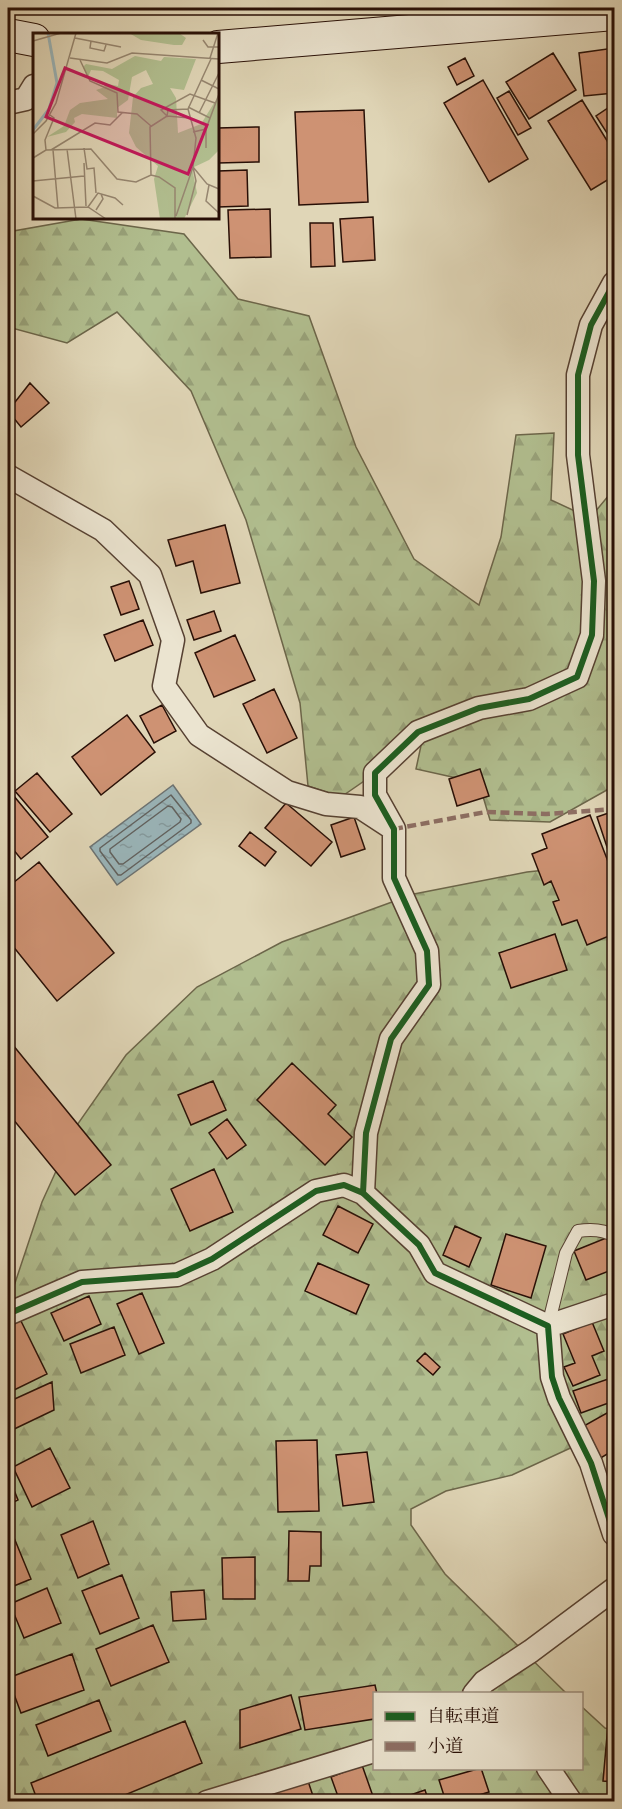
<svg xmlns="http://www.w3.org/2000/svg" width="622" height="1809" font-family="Vollkorn,'Noto Serif JP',serif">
<defs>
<pattern id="forest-firs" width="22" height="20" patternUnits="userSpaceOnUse" patternTransform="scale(1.5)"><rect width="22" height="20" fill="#b1be8f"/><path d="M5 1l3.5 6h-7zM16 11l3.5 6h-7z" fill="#98a27a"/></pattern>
<pattern id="water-ripples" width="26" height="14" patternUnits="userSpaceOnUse" patternTransform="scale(1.5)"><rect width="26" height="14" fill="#9ab6bb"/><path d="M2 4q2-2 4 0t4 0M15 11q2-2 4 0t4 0" fill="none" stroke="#859b9f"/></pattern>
</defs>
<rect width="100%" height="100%" fill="#e0d6b7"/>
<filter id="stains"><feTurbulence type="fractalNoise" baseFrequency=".00333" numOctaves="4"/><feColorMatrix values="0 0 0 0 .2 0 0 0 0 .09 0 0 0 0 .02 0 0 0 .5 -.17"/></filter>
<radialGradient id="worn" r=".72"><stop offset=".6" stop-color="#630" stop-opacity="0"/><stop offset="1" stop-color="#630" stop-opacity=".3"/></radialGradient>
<path fill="url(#forest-firs)" stroke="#6c664a" stroke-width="1.5" d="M81,219L184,234L238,299L309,316L356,447L414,559L479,605L501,537L516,435L554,433L551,500L590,518L614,489V786L550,822L490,820L479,783L416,769L422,741L341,797L308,786L300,703L246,520L191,391L117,312L67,343L8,327V232Z
M603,864L614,866V1428L512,1475L446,1491L411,1509V1525L445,1574L566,1693L374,1694V1768H582V1707L605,1728L614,1730V1801L8,1802V1304L42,1202L77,1125L126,1055L197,987L282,942L414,894L527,872Z"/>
<path fill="url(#water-ripples)" stroke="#6c7373" stroke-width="1.5" d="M173,785L201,824L117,885L90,847Z"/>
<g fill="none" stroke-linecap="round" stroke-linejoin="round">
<path stroke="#616260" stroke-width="1.5" d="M171,795L191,820V823L121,875H118L100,851V848Z
M168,806L172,807L181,819L180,822L123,864H119L110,852V849Z"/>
</g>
<path fill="#ce9273" stroke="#280f06" stroke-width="1.5" d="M614,48V93L584,96L579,53Z
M553,53L576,90L529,119L506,82Z
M465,58L474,76L457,85L448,67Z
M483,80L528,159L489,182L444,103Z
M509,91L531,128L518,135L497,98Z
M582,100L614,152V176L591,190L548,121Z
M614,104V144L596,116Z
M364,110L368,202L299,205L295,112Z
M259,127V162L218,163V128Z
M247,170L248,206L218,207V171Z
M270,209L271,257L230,258L228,210Z
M373,217L375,260L343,262L340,219Z
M310,223H333L335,266L311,267Z
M30,383L49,403L21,427L8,411Z
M225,525L240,583L201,593L193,561L176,566L168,540Z
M129,581L139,609L121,615L111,587Z
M214,611L221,631L194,640L187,620Z
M143,620L153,645L115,661L104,635Z
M235,635L255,680L214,697L195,653Z
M274,689L297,738L267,753L243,704Z
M162,705L176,731L154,743L140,716Z
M127,715L155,752L101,795L72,757Z
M480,769L489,796L457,806L449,779Z
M37,773L72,814L50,832L15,791Z
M8,789L48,837L21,859L8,843Z
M286,803L332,842L311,866L265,828Z
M614,811V868L597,817Z
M590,815L614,877V934L587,945L577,920L562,925L553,902L559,900L551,881L544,885L532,854L547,848L542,834Z
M354,817L365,849L341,857L331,825Z
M250,832L276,852L265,866L239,846Z
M39,862L114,953L57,1001L8,940V887Z
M555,934L567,970L511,988L499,953Z
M8,1039L111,1165L75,1195L8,1113Z
M292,1063L336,1105L328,1114L352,1137L325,1165L257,1100Z
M213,1081L226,1110L191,1125L178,1095Z
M227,1119L246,1145L227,1159L209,1133Z
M214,1169L233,1212L190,1231L171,1189Z
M338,1206L373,1224L358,1253L323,1235Z
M455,1226L481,1238L469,1267L443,1255Z
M506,1234L546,1246L531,1298L491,1285Z
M611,1236L614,1246V1269L586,1280L574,1251Z
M318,1263L369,1285L356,1314L305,1291Z
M142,1293L164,1343L139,1354L117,1304Z
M89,1296L101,1324L64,1341L51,1313Z
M19,1317L47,1374L8,1393V1323Z
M592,1322L604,1351L592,1356L600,1375L573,1386L564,1367L575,1363L563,1334Z
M114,1327L125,1355L81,1373L70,1344Z
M425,1353L440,1367L433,1375L417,1361Z
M614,1377V1401L581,1413L573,1391Z
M52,1382L54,1410L8,1432V1402Z
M614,1409V1450L599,1459L582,1427Z
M317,1440L319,1511L278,1512L276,1441Z
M50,1448L70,1488L32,1507L13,1467Z
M367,1452L374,1502L343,1506L336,1455Z
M614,1461V1479L608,1464Z
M8,1475L18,1500L8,1505Z
M93,1521L109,1564L78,1578L61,1535Z
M8,1523L31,1579L9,1588L8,1585Z
M289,1531L321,1532V1566H310L309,1581H288Z
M255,1557V1599H223L222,1558Z
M122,1575L139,1618L100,1634L82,1591Z
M47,1588L61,1623L24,1638L10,1604Z
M204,1590L206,1619L173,1621L171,1592Z
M153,1625L169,1662L111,1686L96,1649Z
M8,1638L12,1649L8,1652Z
M72,1654L84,1690L21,1713L8,1678Z
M613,1668H614V1782L603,1781Z
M375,1685L377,1694H374V1719L305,1730L299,1697Z
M291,1695L301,1729L240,1748V1710Z
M99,1700L111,1731L48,1756L36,1725Z
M185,1721L202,1763L108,1802H38L31,1783Z
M362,1765L375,1802H340L331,1777Z
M481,1768L489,1792L456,1802H446L439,1780Z
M306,1775L315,1802H272L268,1789Z
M425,1790L429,1802H390Z
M533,1796L535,1802H514Z"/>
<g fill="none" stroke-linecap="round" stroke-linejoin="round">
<g stroke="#564132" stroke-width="14">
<path id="lane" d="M548,1326L566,1253L578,1231C591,1229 603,1229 614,1236"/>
</g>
<g stroke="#564132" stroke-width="25">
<path id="street" d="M8,103L26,99L34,86
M8,476L103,530L150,575L173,640L164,686L199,735L287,792L326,804L360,807L389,826
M363,1193L366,1133L391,1039L429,985L427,951L394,878V829L375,795V773L418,732L479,708L529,699L577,677L592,635L594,581L578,455V375L591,325L614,283
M8,1314L82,1282L177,1275L212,1259L316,1191L344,1185L363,1193L419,1245L435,1273L548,1326L552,1377L559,1398L591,1463L614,1534
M548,1326L614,1304
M474,1694L484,1682L531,1651L614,1589
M548,1768L571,1802
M207,1802L374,1751"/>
</g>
<g stroke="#280f06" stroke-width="34">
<path id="secondary" d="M8,35L34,40
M218,47L614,14"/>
</g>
<use href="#lane" stroke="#ebe4d0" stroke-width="12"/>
<use href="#street" stroke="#ebe4d0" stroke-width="22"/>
<use href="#secondary" stroke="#ebe4d0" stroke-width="32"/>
<path stroke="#8d6e63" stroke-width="4.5" stroke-dasharray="9 4.5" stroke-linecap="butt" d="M394,829L486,812L546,814L614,809"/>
<g stroke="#ebe4d0" stroke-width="10">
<path id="cycleway" d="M363,1193L366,1133L391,1039L429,985L427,951L394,878V829L375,795V773L418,732L479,708L529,699L577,677L592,635L594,581L578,455V375L591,325L614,283
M8,1314L82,1282L177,1275L212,1259L316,1191L344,1185L363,1193L419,1245L435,1273L548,1326L552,1377L559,1398L591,1463L614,1534"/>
</g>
<use href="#cycleway" stroke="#1b5e20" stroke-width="6"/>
</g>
<g transform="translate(33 33)">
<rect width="186" height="186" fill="#e0d6b7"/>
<path d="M96,0H146L153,5L149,12H141L108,7ZM102,23L128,28L131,24L163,26L151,57L137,55L143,65L145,100L168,91L186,62V117L176,127L159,135L164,160L151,186H127L121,146L125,133L103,114L96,100L100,64L108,55L120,51L113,37L99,44L95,67L84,75V85L49,81L41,85L42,89L33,99L14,104L31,93L37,77L47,70L75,66L63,57L72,54L70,50L85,53L86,47L70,38L58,37L55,44L50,34L53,31L79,36Z" fill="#b1be8f"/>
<path fill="none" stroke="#9ab6bb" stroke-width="3" d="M0,97L16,76L24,50L15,0"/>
<path fill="none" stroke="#968670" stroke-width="1.5" d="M42,5L88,14M170,7L175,14H186M0,8L28,0M58,8L57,15L71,18L73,12M37,25L74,30L99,20L186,26M177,25L185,0M178,26L155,76L163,105L160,134L174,151L186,156M47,27L57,48L84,60L85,79L104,81L118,93M168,47L186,56M155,74L177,85M155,76L135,77L134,83L128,77L157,61L182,70M166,80L186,40M160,99L173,96L186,61M0,101L13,88L23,70L43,0M51,115L54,136L61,135L63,160M173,115V96M34,116L43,186M13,117L12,107L21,85L17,82M18,117L62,90L77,92L89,80M20,117L25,175M0,125L13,117L58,116L84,146L103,149L118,142L126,144L142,155V186M51,130L53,173M118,142L117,94L134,83L157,85M0,148L51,143M176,152L173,168L186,180M0,163L22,175L55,174L73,186M55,174L65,160L82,165L90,172M63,177L70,166L68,161M143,183L160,134L163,148L154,182"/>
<path fill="#c2185b" fill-opacity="0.15" stroke="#c2185b" stroke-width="3" d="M32,35L174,92L155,141L13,84Z"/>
<rect width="186" height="186" fill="none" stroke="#280f06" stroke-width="3"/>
</g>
<rect width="622" height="1809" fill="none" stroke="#e0d6b7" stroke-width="30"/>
<rect x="9" y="9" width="604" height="1791" fill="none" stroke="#280f06" stroke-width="3"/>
<rect x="15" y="15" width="592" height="1779" fill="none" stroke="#280f06" stroke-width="1.5"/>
<rect x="373" y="1692" width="210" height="78" fill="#ebe4d0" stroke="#9d8f7f" stroke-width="1.5"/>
<rect x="385" y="1712" width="30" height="9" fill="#1b5e20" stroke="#9d8f7f" stroke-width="1.5"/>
<text x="427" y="1722" font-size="18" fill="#280f06">自転車道</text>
<rect x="385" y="1742" width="30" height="9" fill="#8d6e63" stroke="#9d8f7f" stroke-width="1.5"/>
<text x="427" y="1752" font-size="18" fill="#280f06">小道</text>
<rect width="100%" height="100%" filter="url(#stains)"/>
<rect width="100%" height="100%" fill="url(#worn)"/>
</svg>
